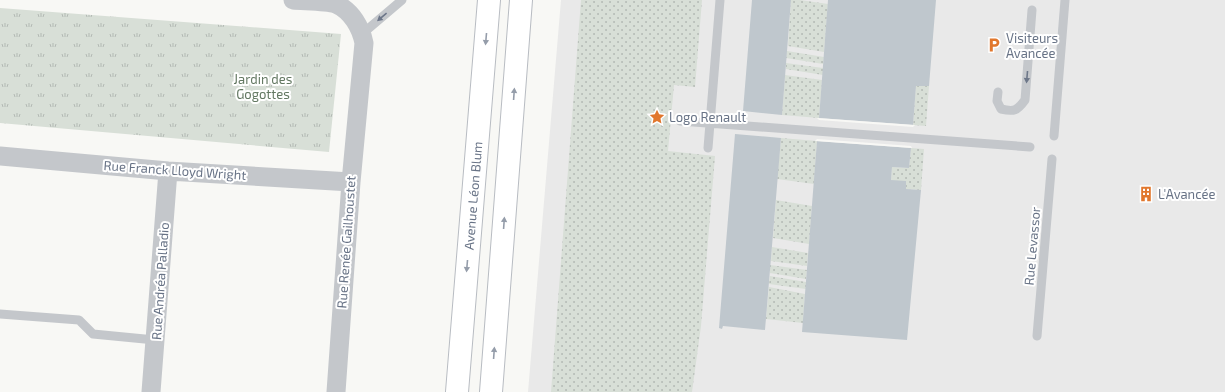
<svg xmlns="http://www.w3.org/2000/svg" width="1225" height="392" font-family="'Exo 2',sans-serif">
<defs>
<pattern id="grass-dots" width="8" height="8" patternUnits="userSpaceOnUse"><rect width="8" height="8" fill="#d8dfd7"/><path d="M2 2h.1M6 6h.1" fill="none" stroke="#b3b9b4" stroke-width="1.8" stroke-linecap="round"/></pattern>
<pattern id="park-tufts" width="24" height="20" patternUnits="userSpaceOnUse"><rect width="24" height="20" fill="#d8dfd7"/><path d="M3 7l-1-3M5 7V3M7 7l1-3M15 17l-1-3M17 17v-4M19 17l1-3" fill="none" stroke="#b3b9b4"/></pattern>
</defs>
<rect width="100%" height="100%" fill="#f8f8f5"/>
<path fill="#e9e9e9" d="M561,0H1225V392H528Z"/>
<path fill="url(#grass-dots)" d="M581,0H702L695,87L674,85L668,151L715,156L701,326L692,392H551Z
M791,0H800L828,4L824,52L788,46Z
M787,51L824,57L823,64L786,58Z
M786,63L823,68V75L786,69Z
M785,75L822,80L819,118L782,115Z
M916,85L929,86L926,126L913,125Z
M781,138L817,141L814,184L777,179Z
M911,148L924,149L921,190L906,189L891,180L892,167L909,168Z
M776,200L812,206L809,244L773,238Z
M772,247L808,253L807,266L771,261Z
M770,265L807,270L806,279L770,273Z
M770,276L806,282V289L769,284Z
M769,287L805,294L803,323L766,319Z"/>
<path fill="url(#park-tufts)" d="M0,8L341,34L329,152L0,123Z"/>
<path fill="#bfc7cd" d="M752,0H791L782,115L743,111Z
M828,0H936L929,86H916L913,125L819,118Z
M735,134L781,138L765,330L723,326L722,329L719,328Z
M817,141L911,148L909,168L892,167L891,180L906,181V189L921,190L907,340L802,332Z"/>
<path fill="#f8f8f5" d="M817,118L915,125L913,127L819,120Z
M817,139L911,146L912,148L815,141Z"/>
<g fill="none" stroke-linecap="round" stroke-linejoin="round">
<g stroke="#b8bcc2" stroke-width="24">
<g id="secondary">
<path id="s1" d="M457,392L489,0"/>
<path d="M491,392L521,0"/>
</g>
</g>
<path stroke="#c4c7cb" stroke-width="9" d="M362,34L402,0
M998,92L997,101L1001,109C1014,112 1017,111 1025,100L1032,10
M680,121L1030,147
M1054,136L1065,0
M708,148L720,0
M0,314L79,320L93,334L155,340
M1037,336L1052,159"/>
<path stroke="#c4c7cb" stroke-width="19" d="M293,0C303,1 328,1 336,4C352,11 361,28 364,43L351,182L336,392
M0,156L168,171L351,182
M151,392L168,171"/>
<use href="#secondary" stroke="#fff" stroke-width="22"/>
</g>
<defs><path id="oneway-solid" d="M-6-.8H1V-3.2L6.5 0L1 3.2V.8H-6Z"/></defs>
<g fill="#6d7789">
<use href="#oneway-solid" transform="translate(382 17) rotate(140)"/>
<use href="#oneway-solid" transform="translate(1027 77) rotate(95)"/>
</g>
<g fill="#959daa">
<use href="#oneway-solid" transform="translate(486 39) rotate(95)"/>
<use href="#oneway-solid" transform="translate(514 94) rotate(-86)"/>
<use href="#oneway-solid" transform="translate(504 223) rotate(-86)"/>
<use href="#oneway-solid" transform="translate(467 266) rotate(95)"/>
<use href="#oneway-solid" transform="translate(494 353) rotate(-86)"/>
</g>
<defs>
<g id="parking-bare" transform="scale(1.2)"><path d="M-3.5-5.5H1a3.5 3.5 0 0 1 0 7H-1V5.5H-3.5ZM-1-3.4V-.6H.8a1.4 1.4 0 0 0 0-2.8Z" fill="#e1772d" stroke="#fff" stroke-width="2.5" paint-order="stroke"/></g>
<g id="sight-bare" transform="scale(1.2)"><path d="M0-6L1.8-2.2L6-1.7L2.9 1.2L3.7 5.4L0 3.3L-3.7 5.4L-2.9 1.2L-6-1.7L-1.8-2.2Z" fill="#e1772d" stroke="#fff" stroke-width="2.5" paint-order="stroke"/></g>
<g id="building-bare" transform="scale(1.2)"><path d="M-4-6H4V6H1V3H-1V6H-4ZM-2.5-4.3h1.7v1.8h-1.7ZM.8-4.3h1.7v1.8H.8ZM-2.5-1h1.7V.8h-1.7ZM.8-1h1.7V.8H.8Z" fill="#e1772d" stroke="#fff" stroke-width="2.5" paint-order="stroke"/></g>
</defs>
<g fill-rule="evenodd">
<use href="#parking-bare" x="994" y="45"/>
<use href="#sight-bare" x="657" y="117"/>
<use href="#building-bare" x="1146" y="194"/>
</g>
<g text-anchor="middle" stroke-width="4" stroke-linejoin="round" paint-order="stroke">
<g font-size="13" fill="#687386" stroke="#fff" text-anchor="start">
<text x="1006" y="43">Visiteurs<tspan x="1006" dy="15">Avancée</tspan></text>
<text x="669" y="122">Logo Renault</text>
<text x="1158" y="199">L'Avancée</text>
</g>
<g font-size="13" fill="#637862" stroke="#fff">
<text x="263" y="84">Jardin des<tspan x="263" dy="15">Gogottes</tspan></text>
</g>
<g font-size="13" fill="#687386" stroke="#fff">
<text transform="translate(175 170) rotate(4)" y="5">Rue Franck Lloyd Wright</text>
<text dy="5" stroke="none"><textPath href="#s1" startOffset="197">Avenue Léon Blum</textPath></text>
<text transform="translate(346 242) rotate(-86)" y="5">Rue Renée Gailhoustet</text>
<text transform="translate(1032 246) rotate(-85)" y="5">Rue Levassor</text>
<text transform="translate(160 281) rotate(-86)" y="5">Rue Andréa Palladio</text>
</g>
</g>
</svg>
